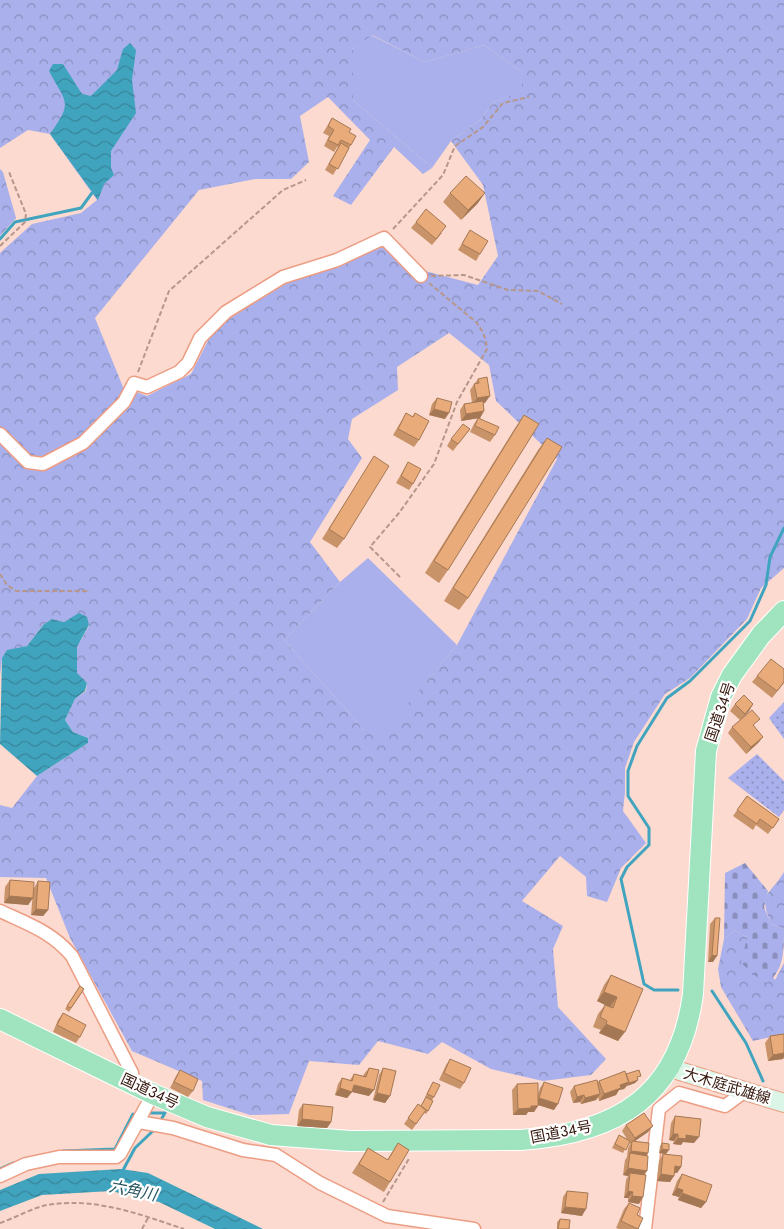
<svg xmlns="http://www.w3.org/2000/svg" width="784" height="1229" font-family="Jost,'Noto Sans JP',sans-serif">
<defs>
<pattern id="forest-crowns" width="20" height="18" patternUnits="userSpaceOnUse" patternTransform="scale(1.25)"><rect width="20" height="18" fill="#a9b0eb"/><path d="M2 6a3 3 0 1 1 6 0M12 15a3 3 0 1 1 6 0" fill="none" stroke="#8a8ebd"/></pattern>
<pattern id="cemetery-stones" width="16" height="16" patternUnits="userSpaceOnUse" patternTransform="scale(1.25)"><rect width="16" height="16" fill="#a9b0eb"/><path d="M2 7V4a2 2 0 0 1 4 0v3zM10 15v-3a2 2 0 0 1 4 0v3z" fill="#8a8ebd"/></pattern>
<pattern id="garden-dots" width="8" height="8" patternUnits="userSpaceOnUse" patternTransform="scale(1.25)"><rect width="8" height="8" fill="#a9b0eb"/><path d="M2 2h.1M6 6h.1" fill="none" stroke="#8a8ebd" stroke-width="1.8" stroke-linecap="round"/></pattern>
<pattern id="water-waves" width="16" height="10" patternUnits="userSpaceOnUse" patternTransform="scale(1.25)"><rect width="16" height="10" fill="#41a4bf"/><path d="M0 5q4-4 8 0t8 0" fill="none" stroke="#37859a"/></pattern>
</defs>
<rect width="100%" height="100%" fill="#fcdacf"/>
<path fill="#a9b0eb" d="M371,35L425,62L484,45L522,72L523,91L494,102L479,121L451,141L432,168L353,100V49Z
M368,558L457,645L387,730H364L284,640L340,582Z"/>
<path fill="url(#forest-crowns)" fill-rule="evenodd" d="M0,0H784V568L761,588L747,619L690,678L665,694L634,742L625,768V792L623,811L646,843L621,868L607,902L587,896L586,877L560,856L522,901L563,926L553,949L558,1007L606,1059L591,1075L543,1081L491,1069L442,1042L428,1054L378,1041L359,1065L309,1061L289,1114L250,1115L203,1100L202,1081L132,1051L70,938L46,878L0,877V805L12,808L37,776L88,743V738L73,732L65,720L75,699L86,691L87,683L77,674V647L89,626L79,614L64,622L52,619L44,624L27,646L7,651L2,658L0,676V253L32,224L81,213L97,200L50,134L28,130L0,148ZM372,35L425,62L484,45L522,72V91L494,102L479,121L451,141L483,185L498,256L478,285L421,270L393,241L283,284L214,329L191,374L147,396L123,387L95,318L199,190L255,179H291L309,162L300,116L328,97L370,140L333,196L351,205L394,147L423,174L432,168L353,100V49ZM449,333L489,365L496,401L557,459L457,645L387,729L364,730L284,640L340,582L310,542L362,458L348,439L352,419L398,390L397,367Z
M0,169L3,172L16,218L0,236Z
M784,872V929L771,924C758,891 769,897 784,872Z
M735,930L747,938L775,980L784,963V1034L753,1041L721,987L718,969L724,939Z"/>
<path fill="url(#cemetery-stones)" d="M745,863L768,891L764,907L771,924L784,929C784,951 784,973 765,984L741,963L747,938L735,930L724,939L725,873Z"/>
<path fill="url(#garden-dots)" d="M784,702V739L769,718Z
M757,754L784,781V810L779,817L728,778Z"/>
<path fill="url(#water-waves)" d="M130,43L136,50L132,80L136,113L111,151V168L114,175L104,184L98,200L50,134C73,101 67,105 49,71L53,64H63L82,94L91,96L117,70L123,49Z
M79,613L87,617L89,625L77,647V673L87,683L85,691L75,699L65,720L73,732L88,738V743L37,776L0,744L2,658L7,650L27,646L44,624L52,619L64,622Z
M121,1169L148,1173L263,1229H215L159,1202L111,1191L42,1195L0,1211V1190L39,1174Z"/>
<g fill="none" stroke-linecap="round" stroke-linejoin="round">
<path stroke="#41a4bf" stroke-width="3" d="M0,239L15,222L81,208L92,193
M678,990H654L644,984L621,879L627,867L649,845V828L628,796V771L637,746L667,698L690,681L750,621L766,585L770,557L784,528
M712,991L746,1043L763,1081
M150,1113H165L159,1123
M63,1151L115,1149L133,1114
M0,1169L13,1163
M122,1172L135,1148L156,1128"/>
<g stroke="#ec9d83" stroke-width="15">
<path id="minor" d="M0,434L28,462L43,464L83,443L124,402L134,383L147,387L179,372L188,363L200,338L226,312L283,277L337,260L384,238L421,276
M0,911C28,924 52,932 72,956L132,1073L133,1084
M139,1122L173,1128L243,1150L276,1155L320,1183L387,1216L474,1229
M0,1176L26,1164L59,1157H116L120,1154L153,1094
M645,1229L659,1109L679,1093L725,1106L744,1092"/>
</g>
<g stroke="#ec9d83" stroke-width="20">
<path id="secondary" d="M670,1068L784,1103"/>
</g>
<g stroke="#fff" stroke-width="22">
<path id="trunk" d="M0,1019L153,1094L207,1117L271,1135L350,1141L521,1140C618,1133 679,1096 693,994L706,751L721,697L732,675L761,635L784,611"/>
</g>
<path stroke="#b7978c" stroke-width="2" stroke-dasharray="5 2.5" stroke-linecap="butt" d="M393,229L443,175L455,146L483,127L503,103L529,97
M0,246L25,222L26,214L9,172
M431,276L464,275L508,290L538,291L562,304
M138,372L169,291L283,190L306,180
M0,574L7,585L16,591H90
M400,577L370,547L399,513L434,464L457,402L487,349C486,338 483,331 476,322L429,283
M383,1202L410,1157
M0,1223C15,1218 32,1208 47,1205C95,1197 139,1214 184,1229
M142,1229L148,1218"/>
<use href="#minor" stroke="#fff" stroke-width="12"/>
<use href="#secondary" stroke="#dbf5e7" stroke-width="18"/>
<use href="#trunk" stroke="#9fe4be" stroke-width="20"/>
</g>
<path fill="#c99369" d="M332,118L349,132L351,145L333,175L325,170L338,147H337L334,152L324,146L329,136L323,133Z
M450,193L478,203L461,220L443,202Z
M416,222L442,233L432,245L411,228Z
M470,230L480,254L476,261L458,250Z
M478,379L485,403H483L484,411L480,418L495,435L490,442L470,432L474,424L478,418L461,421L460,410L464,404L472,403L470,390Z
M437,398L445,419L429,415L432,404Z
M406,413L412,417L415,413L419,440L414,447L393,435Z
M524,415L448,570L439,583L425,573L515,428Z
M470,429L453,451L447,446L451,439Z
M547,438L468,598L459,610L444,601L538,450Z
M374,457L344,539L337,548L322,539Z
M408,462L413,484L409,490L396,483Z
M757,676L784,683L772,698L752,682Z
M735,704H753L749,711L740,720L755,726L754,727L763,737L758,743L746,754L728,733L732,727L740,720L730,711Z
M747,796L779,819L768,834L756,825L753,830L733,816Z
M10,880L34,888L38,881L48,910L43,916L31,915L33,891V898L28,905L4,903L5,887Z
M715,918L713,962H708L710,924Z
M611,975L643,989L618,1041L599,1033L601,1030L593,1027L598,1014L605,1005L597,1001L604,985Z
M80,986L84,989L69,1012L65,1009Z
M63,1013L80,1037L76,1043L53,1032L58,1020Z
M784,1034V1057L783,1059L768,1061L765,1043L770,1036Z
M450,1059L464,1083L460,1089L439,1080L446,1065Z
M369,1068V1096L352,1092L347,1098L335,1095L338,1084L342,1078L350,1080L354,1074L363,1076L364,1074Z
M383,1068L390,1096L385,1103L373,1100L379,1075Z
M180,1070L193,1091L188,1097L170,1088L176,1076Z
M626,1074L638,1079L635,1083L627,1086L624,1089L619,1090L616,1095L599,1101L598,1097L596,1100L581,1104L580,1102L573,1103L570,1092L574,1086L597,1083L599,1081Z
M433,1082L434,1097L432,1100L428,1111L426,1114L424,1113L412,1130L404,1124L418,1104L421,1106L426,1097H425Z
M544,1082L554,1110L538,1105L534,1112H528L526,1115H513L512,1090L517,1084L538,1094L540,1088Z
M303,1104L331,1122L327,1128L297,1126L299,1110Z
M675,1116L694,1143L683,1142L681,1145L673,1144L674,1141L669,1140L671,1123Z
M626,1125L648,1132L635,1141L646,1156L644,1175L639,1204L628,1202V1198H624L626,1180L628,1176L623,1175L625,1160L627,1157L628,1148L630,1144L629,1142L623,1153L612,1148L619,1135L627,1139L622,1131Z
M398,1143L390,1182L384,1192L352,1173L368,1148L387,1160Z
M662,1143L666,1154L659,1153L660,1146Z
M663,1154L681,1167L677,1173H675L670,1182L657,1181L659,1161Z
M682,1174L706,1202L701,1208L678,1200L679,1197L672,1195L677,1181Z
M567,1191L582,1216L561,1213L563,1197Z
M629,1203L637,1215L638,1229H619L616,1228L624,1209Z
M560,1219L569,1229H557V1222Z"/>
<path fill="#a47855" d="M485,193L478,203L461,220L468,210Z
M490,396L485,403L472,405L477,398Z
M434,409L449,413L445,419L429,415Z
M484,411L480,418L461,421L466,414Z
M753,704L749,711L740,720L745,714Z
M763,737L758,743L746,754L751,747Z
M9,896L33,898L28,905L4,903Z
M36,909L48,910L43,916L31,915Z
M712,955L717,956L713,962H708Z
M604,992L617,997L610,1007L597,1001Z
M606,1024L625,1032L618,1041L599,1033Z
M784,1053V1057L783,1059L768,1061L773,1055Z
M638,1080L635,1083L627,1086L629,1083Z
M629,1082L624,1089L619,1090L616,1095L599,1101L604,1094L620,1085Z
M354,1085L374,1090L369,1096L352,1092L347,1098L335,1095L340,1088Z
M377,1093L390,1096L385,1103L373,1100Z
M600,1094L596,1100L581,1104L585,1098Z
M584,1095L580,1102L573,1103L577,1097Z
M539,1098L558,1104L554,1110L535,1104Z
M531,1106H538L534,1112H528L526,1115H513L518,1109Z
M302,1119L331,1122L327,1128L297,1126Z
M653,1126L648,1132L632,1143L635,1138Z
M673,1134H678L674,1141L669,1140Z
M686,1135L699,1137L694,1143L683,1142L681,1145L673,1144L678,1138Z
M662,1149L669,1150L666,1154L659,1153Z
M631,1151L648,1153L643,1160L629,1154Z
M675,1166L681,1167L677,1173L671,1172Z
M628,1168L647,1171L642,1177L630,1173L628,1176L623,1175Z
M661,1174L674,1176L670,1182L657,1181Z
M677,1188L683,1190L679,1197L672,1195Z
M628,1191L633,1192L628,1198H624Z
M682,1193L706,1202L701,1208L678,1200Z
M632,1196L643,1197L639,1204L628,1202Z
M565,1207L586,1209L582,1216L561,1213Z"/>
<path fill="#eaab7a" stroke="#a47855" d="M332,118L351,129L349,132L356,136L351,145L341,140L338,145L328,140L334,130L328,126Z
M341,143L349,148L338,169L329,164Z
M466,176L485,193L468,210L450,193Z
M426,209L446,226L436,239L416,222Z
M470,230L488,241L480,254L462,244Z
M487,377L490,396L477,398L474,384L479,383L478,379Z
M437,398L452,402L449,413L434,409Z
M483,401L484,411L466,414L464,404Z
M406,413L413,417L415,413L429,421L419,440L398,429Z
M524,415L539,424L448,570L434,561Z
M478,418L499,427L495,435L475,426Z
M463,424L470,429L458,444L451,439Z
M547,438L562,447L468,598L453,588Z
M374,456L389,466L344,539L329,529Z
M408,462L421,469L413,484L401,476Z
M771,659L784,669V682L777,691L757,676Z
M744,695L753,704L745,714L735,704Z
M752,710L760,719L753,725L763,737L751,747L732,727Z
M747,796L779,819L773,828L760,819L757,824L737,810Z
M10,880L34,882L33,898L9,896Z
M38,881L50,882L48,910L36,909Z
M715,918H720L717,956L712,955Z
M611,975L643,989L625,1032L606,1024L607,1021L600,1017L605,1005L613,1008L617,997L604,992Z
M80,986L84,989L71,1008L67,1006Z
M63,1013L86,1025L80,1037L57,1025Z
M784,1034V1053L773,1055L770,1036Z
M450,1059L471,1068L464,1083L444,1073Z
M369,1068L379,1070L374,1090L354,1085L352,1092L340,1088L342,1078L352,1081L354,1074L366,1077Z
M383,1068L396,1071L390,1096L377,1093Z
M180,1070L198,1079L193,1091L174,1082Z
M639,1070L641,1076L637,1077L638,1080L629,1083L626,1074Z
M625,1071L629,1082L620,1085L621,1088L604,1094L599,1081Z
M597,1080L600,1094L585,1098L584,1095L577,1097L574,1086Z
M433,1082L440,1085L434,1097L427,1094Z
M544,1082L563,1088L558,1104L539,1098Z
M538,1083V1106H531V1108L518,1109L517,1084Z
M426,1097L433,1101L428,1111L421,1106Z
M303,1104L333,1107L331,1122L302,1119Z
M418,1104L426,1110L416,1124L408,1118Z
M644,1113L653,1126L635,1138L626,1125Z
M675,1116L701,1119L699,1137L686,1135V1139L678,1138V1134H673Z
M619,1135L630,1141L626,1150L615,1144Z
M632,1141L649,1143L648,1153L631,1151Z
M398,1143L409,1150L390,1182L359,1164L368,1148L388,1160Z
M662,1143L669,1144V1150L662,1149Z
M630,1153L648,1156L647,1171L628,1168Z
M663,1154L682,1156L681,1167L675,1166L674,1176L661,1174Z
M630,1173L646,1175L643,1197L632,1196L633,1192L628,1191Z
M682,1174L712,1185L706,1202L682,1193L683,1190L677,1188Z
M567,1191L588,1193L586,1209L565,1207Z
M629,1203L640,1208L637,1215L643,1218L638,1229L621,1221Z
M560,1219L570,1220L569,1229H558Z"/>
<g text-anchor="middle" stroke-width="4.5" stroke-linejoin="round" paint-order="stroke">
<g font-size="15" fill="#35180e" stroke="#fff">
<text transform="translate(720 712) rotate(-71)" y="5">国道34号</text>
<text transform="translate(727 1086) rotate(17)" y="5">大木庭武雄線</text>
<text transform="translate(150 1091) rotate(25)" y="5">国道34号</text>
<text transform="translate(561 1132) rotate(-11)" y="5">国道34号</text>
</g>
<g font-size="16" font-style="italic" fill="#295460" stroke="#fff">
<text transform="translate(133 1190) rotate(11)" y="6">六角川</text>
</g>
</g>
</svg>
